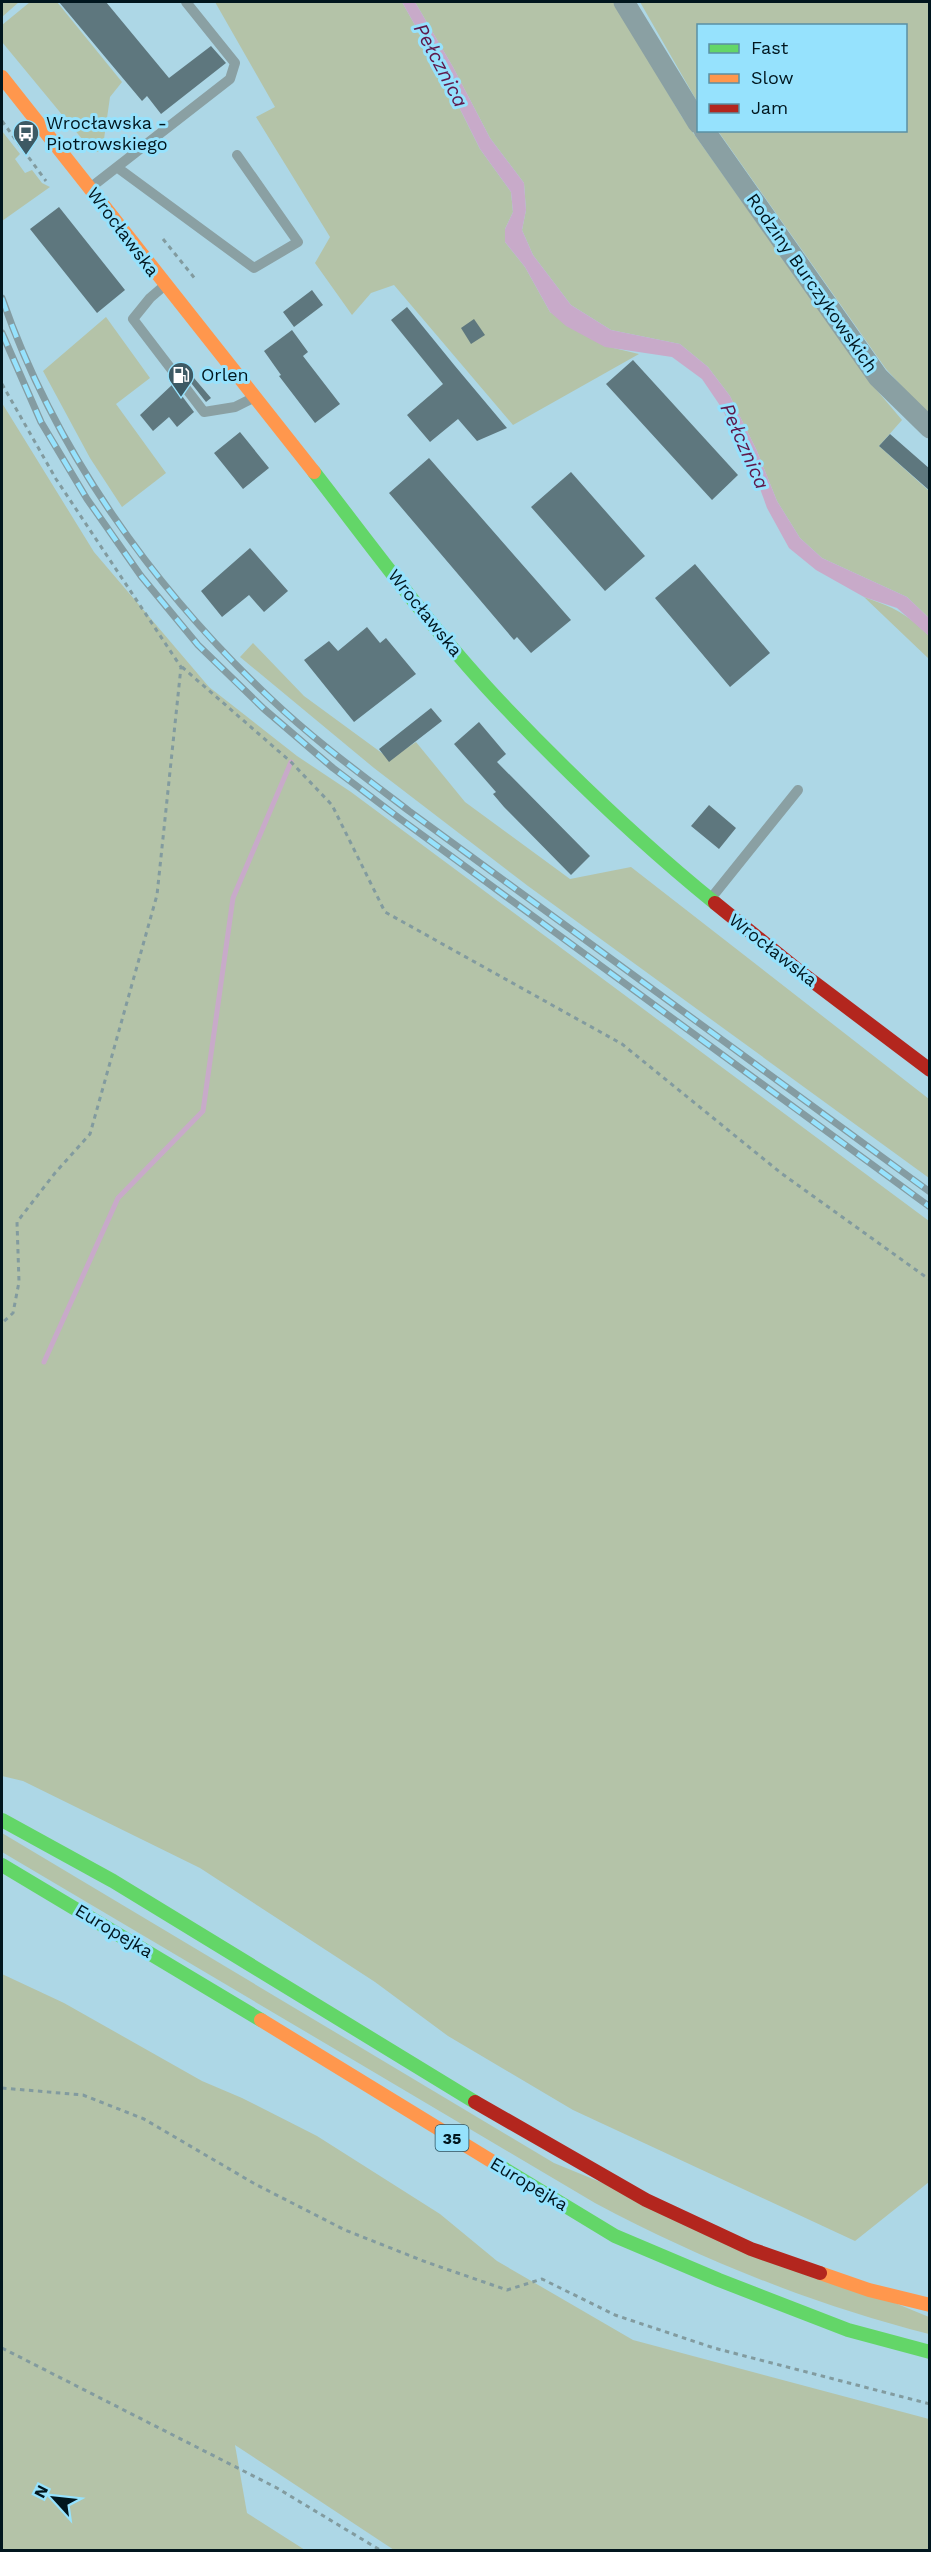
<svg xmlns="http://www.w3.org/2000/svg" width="931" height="2552" font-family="'Work Sans',sans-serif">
<rect width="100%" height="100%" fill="#add7e6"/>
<path fill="#b4c3a8" d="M2,2H19L2,17Z
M30,2H57L122,82L110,97L103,146L98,152L92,151L2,42V25Z
M215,2H402L444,77L480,149L511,192L513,212L505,229V242L525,267L550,312L605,346L639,354L513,425L394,285L371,293L352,315L315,263L330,237L256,117L275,107Z
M415,2H614L682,117L869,381L902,420L879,446L929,491V618L907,597L822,558L800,538L777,501L757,451L730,396L708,367L680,344L611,330L571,305L533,255L522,230L526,210L524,183L490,138L453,67Z
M640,2H929V416L886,369L718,131L906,130V26H698V103Z
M2,131L20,154L15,159L25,173L32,170L42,183L50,187L2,221Z
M106,317L150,378L116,404L166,473L122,507L90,458L43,371Z
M2,403L94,552L209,687L297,756L351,792L929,1221V2182L855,2241L573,2110L448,2036L375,1982L200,1868L23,1781L2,1776Z
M864,597C895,608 906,613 929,636V659Z
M253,643L304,696L390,759L416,742L465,802L570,879L631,867L929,1099V1178L528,886L374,768L240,657Z
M2,1833L554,2163L929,2317V2334C812,2304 702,2260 595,2203L2,1852Z
M2,1974L64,2003L202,2081L242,2098L317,2136L440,2214L497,2261L633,2340L929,2419V2550H394L235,2445L247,2513L305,2550H2Z"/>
<path fill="#c8aac9" d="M402,2H415L453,67L490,138L524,183L526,210L522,230L533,255L571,305L611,330L680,344L708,367L730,396L757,451L777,501L800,538L822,558L907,597L929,618V636L897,608L864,597L816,570L789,548L767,508L748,455L719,404L702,379L672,357L605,347L566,326L550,312L525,267L505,242V229L513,212L511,192L480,149L444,77Z"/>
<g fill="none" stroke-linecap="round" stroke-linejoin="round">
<path stroke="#c8aac9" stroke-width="5" d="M44,1362L118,1198L203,1111L233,898L291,762"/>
</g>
<path fill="#5e777e" d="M59,2H106L169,78L211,46L226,63L161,114L147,96L142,101Z
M59,207L125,290L97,313L30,229Z
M312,290L323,305L294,327L283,312Z
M407,307L455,366L507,428L477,441L458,419L430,442L407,415L443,384L391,320Z
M474,319L485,335L471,344L461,328Z
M292,330L308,352L303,356L340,404L315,423L279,376L281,375L264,351Z
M633,360L738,475L712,500L606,384Z
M188,371L211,398L206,402L184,374Z
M173,384L194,412L177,427L169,417L153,431L140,415Z
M240,432L269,468L243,489L214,453Z
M890,434L930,469V491L879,446Z
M429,458L571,620L531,653L517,637L514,640L389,493Z
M571,472L645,556L605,591L531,507Z
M250,548L288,591L264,612L249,595L222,617L201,591Z
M695,564L770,653L730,687L655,598Z
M367,627L380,643L386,638L416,674L354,722L304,660L329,641L338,651Z
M431,708L442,721L389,762L379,749Z
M479,722L506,754L497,762L590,856L571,875L504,807L493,794L496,792L454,744Z
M709,805L736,828L719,849L691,826Z"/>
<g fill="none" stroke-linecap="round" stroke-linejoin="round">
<path stroke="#829b9f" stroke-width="3" stroke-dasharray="4.5 4.5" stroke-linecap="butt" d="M2,121L46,181
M163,239L196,280
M2,384L56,479L181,667L157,895L90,1134L55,1173L17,1222L19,1282L13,1313L2,1323
M182,667L291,762L332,805L385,912L622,1044L781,1173L930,1280
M2,2088L83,2095L144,2119L255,2184L345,2230L426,2262L507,2290L542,2279L615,2315L714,2348L930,2404
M2,2348L277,2488L380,2550"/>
<path stroke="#8aa0a3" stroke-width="10" d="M118,168L254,268L298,242L237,155
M90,188L230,79L235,63L186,2
M164,286L150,298L133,319L204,412L235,407L251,399
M712,897L798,790"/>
<path stroke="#8aa0a3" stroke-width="21" d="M624,2L698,123
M704,130L878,377L930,428"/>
<path stroke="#63d668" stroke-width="14" d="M314,472C376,552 436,635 506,708C572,777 641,843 715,903
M2,1820L113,1881L475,2102
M2,1865L261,2020
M493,2162L615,2236L719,2280L848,2330L930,2352"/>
<path stroke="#ff974d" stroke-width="14" d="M2,77L314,472
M261,2020L493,2162
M820,2273L869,2290L930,2305"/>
<path stroke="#b3261e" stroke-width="14" d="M715,903L799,971L930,1070
M475,2102L646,2200L751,2249L820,2273"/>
<g stroke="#849ca2" stroke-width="7">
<path id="rail" d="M2,298C55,451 154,589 271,699C314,740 362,775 409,811L930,1192
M2,333L41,422L87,499L141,576L198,645L264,709L333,768L399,818L930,1207"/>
</g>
<use href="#rail" stroke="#96e2fd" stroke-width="4.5" stroke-dasharray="14" stroke-linecap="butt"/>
</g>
<defs>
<g id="bus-pin" transform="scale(1.35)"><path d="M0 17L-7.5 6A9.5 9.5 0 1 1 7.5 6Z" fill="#3d5a64" stroke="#96e2fd"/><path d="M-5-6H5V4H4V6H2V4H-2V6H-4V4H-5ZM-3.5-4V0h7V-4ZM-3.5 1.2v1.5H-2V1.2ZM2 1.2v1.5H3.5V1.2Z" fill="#fff"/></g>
<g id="fuel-pin" transform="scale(1.35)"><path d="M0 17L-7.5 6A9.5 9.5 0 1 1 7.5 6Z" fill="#3d5a64" stroke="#96e2fd"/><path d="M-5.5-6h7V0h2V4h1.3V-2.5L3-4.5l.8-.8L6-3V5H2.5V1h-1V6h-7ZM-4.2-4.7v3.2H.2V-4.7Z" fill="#fff"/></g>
</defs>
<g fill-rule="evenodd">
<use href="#bus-pin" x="26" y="133"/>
<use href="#fuel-pin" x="181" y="375"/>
</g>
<g text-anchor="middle" stroke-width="6" stroke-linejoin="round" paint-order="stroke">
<rect fill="#96e2fd" stroke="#2e5361" stroke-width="1.5" x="435.5" y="2125" width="33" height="26" rx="4.5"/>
<g font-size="16" font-weight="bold" fill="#01161e">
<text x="452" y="2144">35</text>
</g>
<g font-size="18" fill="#01161e" stroke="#96e2fd" text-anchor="start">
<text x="46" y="129">Wrocławska -<tspan x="46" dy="21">Piotrowskiego</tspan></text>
<text x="201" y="381">Orlen</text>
</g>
<g font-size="18" fill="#01161e" stroke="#96e2fd">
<text transform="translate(123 232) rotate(53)" y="6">Wrocławska</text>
<text transform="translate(812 283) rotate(55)" y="6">Rodziny Burczykowskich</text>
<text transform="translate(425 613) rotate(51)" y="6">Wrocławska</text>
<text transform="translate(773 950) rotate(38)" y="6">Wrocławska</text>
<text transform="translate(114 1931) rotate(31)" y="6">Europejka</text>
<text transform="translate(529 2184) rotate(31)" y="6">Europejka</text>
</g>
<g font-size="20" font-style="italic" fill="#5f184a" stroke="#96e2fd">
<text transform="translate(441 65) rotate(62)" y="7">Pełcznica</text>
<text transform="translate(745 446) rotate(66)" y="7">Pełcznica</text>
</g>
</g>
<rect width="931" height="2552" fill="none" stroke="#01161e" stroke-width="6"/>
<rect x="697" y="24" width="210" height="108" fill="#96e2fd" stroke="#5a90a4" stroke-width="1.5"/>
<rect x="709" y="44" width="30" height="9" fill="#63d668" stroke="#5a90a4" stroke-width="1.5"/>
<text x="751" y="54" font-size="18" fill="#01161e">Fast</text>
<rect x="709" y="74" width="30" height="9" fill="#ff974d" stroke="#5a90a4" stroke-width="1.5"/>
<text x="751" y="84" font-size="18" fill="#01161e">Slow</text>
<rect x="709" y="104" width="30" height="9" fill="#b3261e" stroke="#5a90a4" stroke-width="1.5"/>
<text x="751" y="114" font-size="18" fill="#01161e">Jam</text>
<g transform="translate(54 2498) rotate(297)" stroke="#96e2fd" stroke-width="4.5" paint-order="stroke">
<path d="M0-4.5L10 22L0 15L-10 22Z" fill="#01161e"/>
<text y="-9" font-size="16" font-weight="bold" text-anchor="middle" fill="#01161e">N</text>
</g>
</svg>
